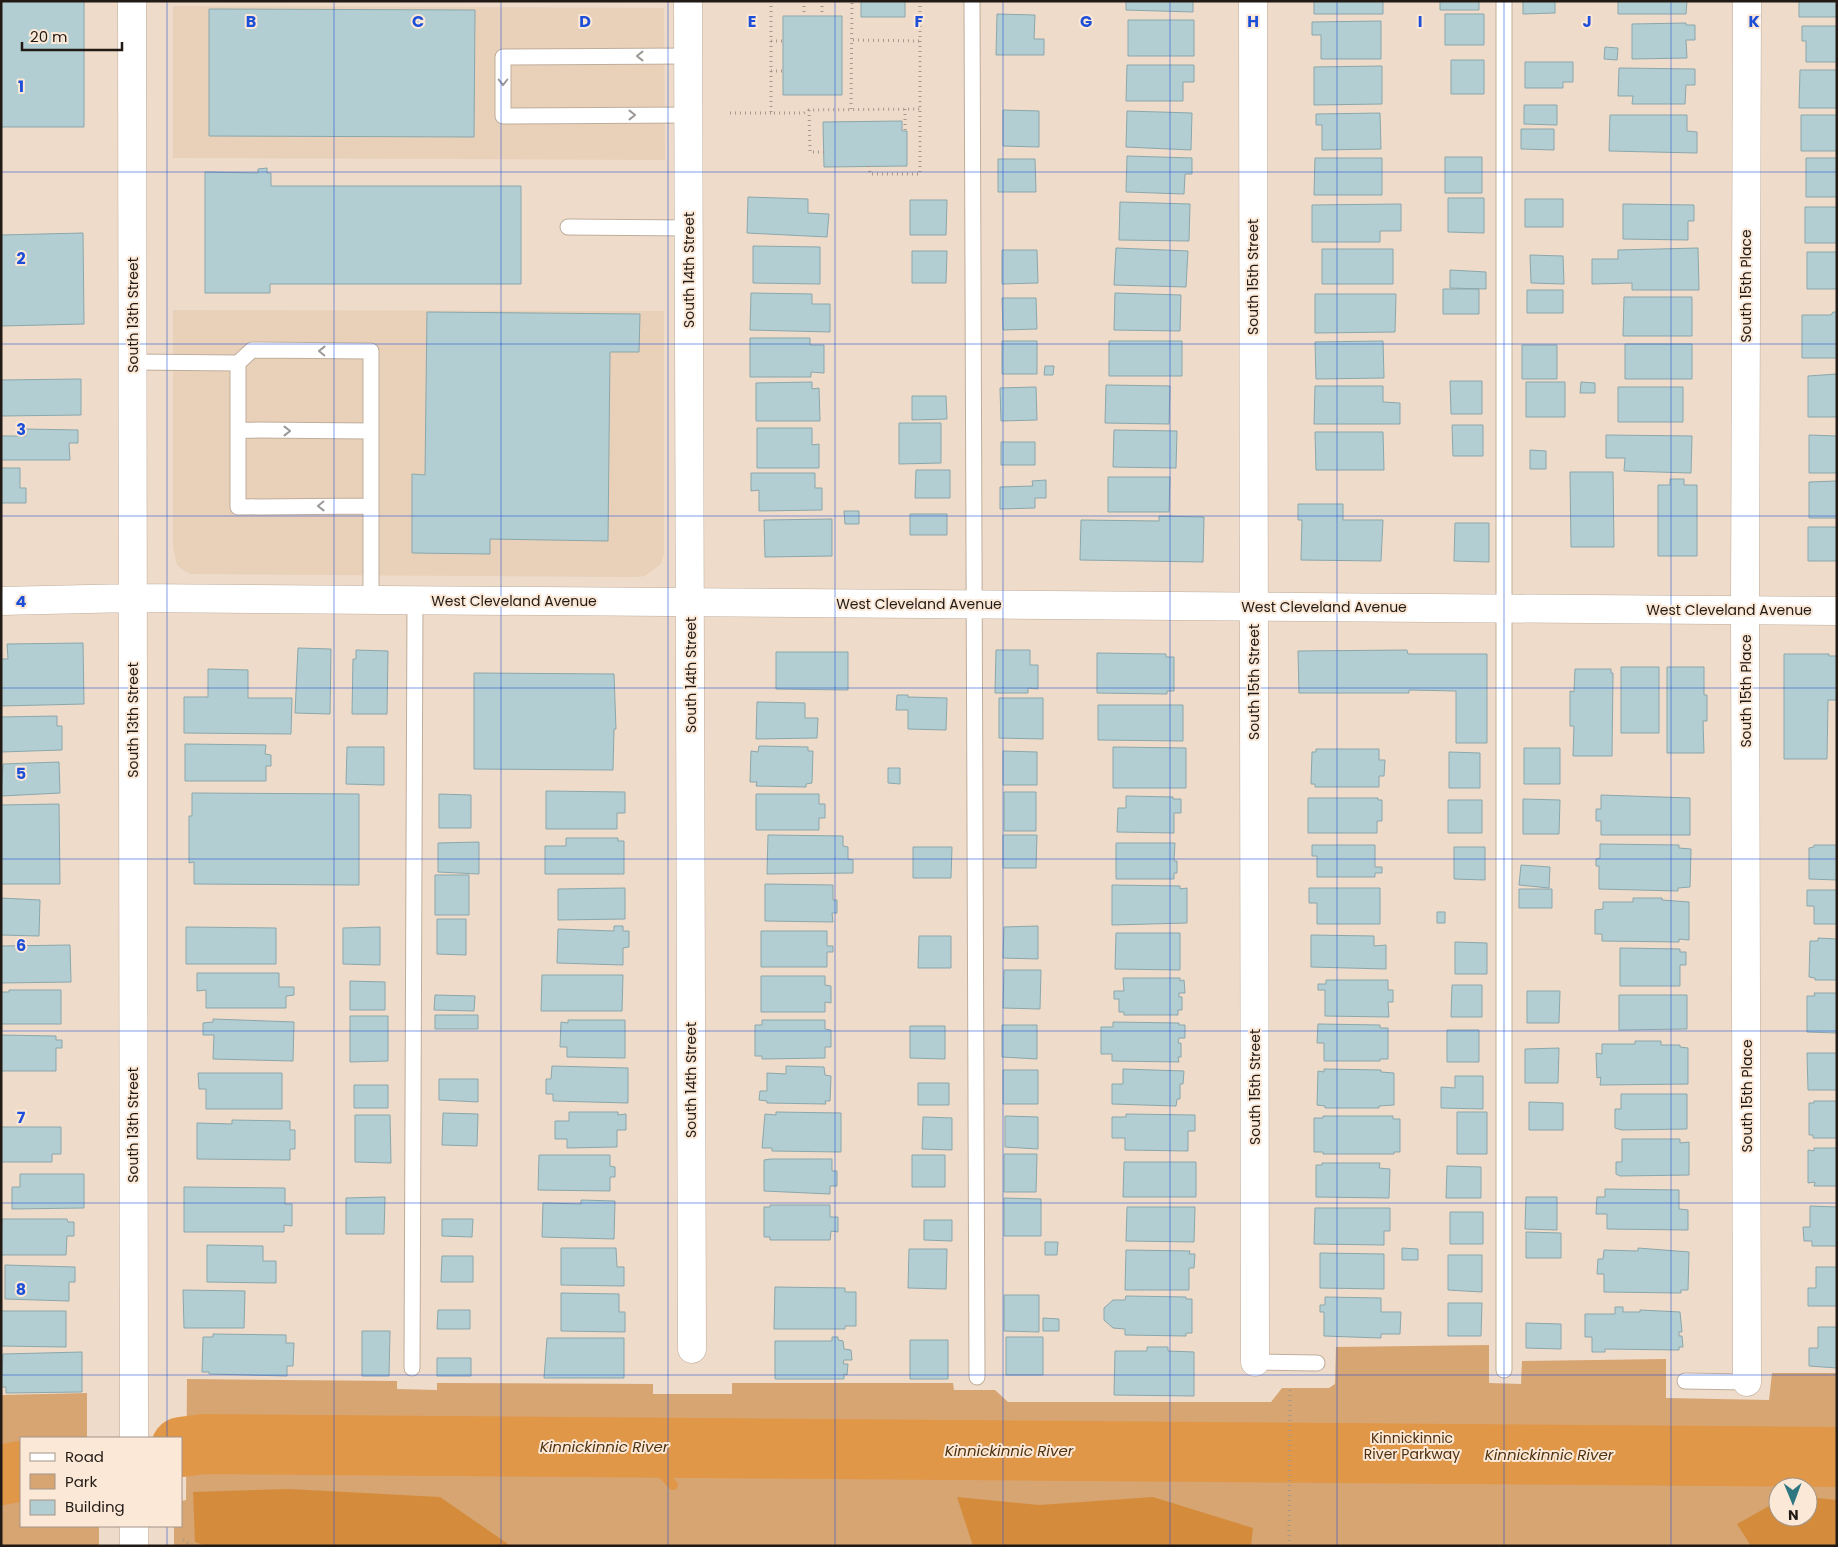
<svg xmlns="http://www.w3.org/2000/svg" width="1838" height="1547" font-family="Poppins,sans-serif">
<rect width="100%" height="100%" fill="#eedbca"/>
<path fill="#e9d0b9" d="M173,6L664,8L665,160L173,158Z
M173,310L664,311V554L661,564L645,576L635,577L191,574L183,570L177,565L173,548Z"/>
<path fill="#d7a572" fill-rule="evenodd" d="M1489,1345V1383L1521,1384L1522,1361L1666,1359V1398L1769,1400L1772,1373H1837V1546H174V1526H181V1501L186,1500L187,1379L397,1381V1389L437,1390V1383L653,1384V1394H732V1383H953L954,1390H995L1008,1402H1271L1282,1388H1329L1335,1384L1336,1347ZM1778,1487H1808V1517H1778Z
M87,1393V1438H21V1526H99V1546H1V1395Z"/>
<path fill="#d48c3c" d="M289,1489L440,1497L511,1546H206L195,1542L193,1492Z
M957,1497L1039,1505L1153,1497L1253,1528L1251,1546H973Z
M1808,1497L1837,1500V1546H1751L1737,1524L1778,1501V1517H1808Z"/>
<g fill="none" stroke-linecap="round" stroke-linejoin="round">
<path stroke="#e09748" stroke-width="10" d="M638,1447L673,1485"/>
<path stroke="#e09748" stroke-width="60" d="M181,1447L204,1444L1837,1457
M1,1475L21,1471"/>
</g>
<path fill="#b2ced2" stroke="#8ba7ab" d="M1,1H84V127H1Z
M861,1H905V17H861Z
M1126,1H1193V12L1126,10Z
M1314,1H1383V14H1314Z
M1440,1H1479V10H1440Z
M1523,1H1555V13L1523,14Z
M1618,1H1687L1686,14H1618Z
M1799,1H1837V17H1799Z
M209,9L475,10L474,137L209,136Z
M997,14L1035,15L1034,39H1044V55H996Z
M1445,14H1484V45H1445Z
M783,16H842V95H783Z
M1128,20H1194V56H1128Z
M1381,21V59H1321V35H1312V22Z
M1686,23V25H1695V40H1686L1687,58L1632,59V24Z
M1802,26H1837V62H1806V41H1802Z
M1605,47L1618,48L1617,60L1604,59Z
M1451,60H1484V94H1451Z
M1525,62H1573V82H1563V88H1525Z
M1127,65H1194V82H1183V101H1126Z
M1382,66V104L1314,105V67Z
M1619,68L1695,69V85H1686L1685,104H1632L1633,96H1618Z
M1800,70H1837V108H1799Z
M1524,105H1557V125L1524,124Z
M1003,110L1039,111V147L1003,146Z
M1127,111L1192,113L1191,150L1126,147Z
M1380,113L1381,149L1322,150V125H1316V114Z
M1610,115H1687V131L1697,132V153L1609,151Z
M1801,115H1837V151H1801Z
M902,121V131H907V166L824,167L823,122Z
M1521,129H1554V150L1521,149Z
M1127,156L1192,158V174H1185L1184,194L1126,192Z
M1445,157H1482V193H1445Z
M1315,158H1382V195H1314Z
M1806,158H1837V197H1806Z
M998,159H1035L1036,192H998Z
M267,168V173H271V186H521V284H270V293H205V172L258,173V169Z
M748,197L808,199V213L829,214L827,237L747,233Z
M1448,198H1484V233L1448,232Z
M1525,199H1563V227H1525Z
M910,200H947L946,235H910Z
M1120,202L1190,204L1189,241L1119,240Z
M1401,204V231H1380V242H1312V205Z
M1623,204L1694,205V221H1688V240L1623,239Z
M1805,207H1837V243H1805Z
M83,233L84,324L1,326V235Z
M753,246L820,247V284L753,283Z
M1116,248L1188,251L1186,287L1114,285Z
M1698,248L1699,290H1632V283L1592,284V259H1618V250Z
M1322,249H1393V284H1322Z
M1002,250H1037L1038,283L1002,284Z
M912,251H947L946,283H912Z
M1807,252H1837V289H1807Z
M1530,255L1563,256L1564,284L1531,283Z
M1450,270L1486,272V289L1450,288Z
M1443,289H1479V314H1443Z
M1527,290H1563V313H1527Z
M751,293L812,294V304H830V332L750,330Z
M1115,293L1181,295L1180,331L1114,330Z
M1315,294H1396L1395,332L1315,333Z
M1624,297H1692V336H1623Z
M1002,298H1036L1037,329L1003,330Z
M427,312L640,314L639,352H610L608,541L490,539V554L412,553V474L425,475Z
M1833,312H1837V358H1802V315H1831Z
M750,338H810V345H824V373L811,372V377H750Z
M1002,341H1037V374H1002Z
M1109,341H1182V376H1109Z
M1383,341L1384,378L1316,379L1315,342Z
M1625,344H1692V379H1625Z
M1522,345H1557V379H1522Z
M1045,366H1054L1053,375H1044Z
M1837,374V417H1808V376Z
M81,379V415L1,416V380Z
M1450,381H1482V414H1451Z
M812,382V389L819,388L820,421H756V383Z
M1526,382H1565V417H1526Z
M1581,382L1595,383V393H1580Z
M1106,385L1170,386L1169,424L1105,423Z
M1315,386H1383V402L1400,403V424H1314Z
M1036,387L1037,420L1001,421L1000,388Z
M1618,387H1683V422H1618Z
M912,396H946L947,419L912,420Z
M899,423H941V463L899,464Z
M1452,425H1483V456H1453Z
M757,428H812V445L819,444V468H757Z
M26,429L78,430V443H69L70,460H1V436H26Z
M1114,430L1177,431L1176,468L1113,467Z
M1315,432H1383L1384,470H1316Z
M1606,435L1692,436L1691,473L1624,471L1625,458H1606Z
M1809,435L1837,436V473H1809Z
M1001,442H1035V465H1001Z
M1530,450L1546,451V469H1530Z
M1,468H20V488H26V503H1Z
M916,470H950V498H915Z
M1570,472H1613L1614,547H1571Z
M751,473H815V488H822V510L759,511V490L751,491Z
M1108,477H1170L1169,512H1108Z
M1670,479H1684V485H1697V556H1658V485H1670Z
M1046,480V498H1035V508L1000,509V487L1033,486L1032,481Z
M1837,481V518H1809V482Z
M1298,504H1343V520H1383L1381,561L1301,560L1302,520H1298Z
M844,511H859V524H845Z
M910,514H947V535H910Z
M1159,516L1204,517L1203,562L1080,560L1081,520L1159,521Z
M832,519V556L765,557L764,520Z
M1455,523H1489V562L1454,561Z
M1808,527H1837V561H1808Z
M83,643L84,704L1,706V659H8L7,644Z
M298,648L331,649L330,714L295,713Z
M356,650L388,651L387,714H352L353,659H356Z
M996,650H1030V665H1038V689L1028,688V693H995Z
M1407,650L1408,654H1487V743H1456V691L1409,690V693H1299L1298,651Z
M776,652H848V690L776,689Z
M1097,653L1166,654V657H1174V691H1167V694L1097,693Z
M1784,654H1829V656H1837V700H1828L1827,759H1784Z
M1621,667H1659V733H1621Z
M1667,667H1704V695H1707V721H1703L1704,753H1667Z
M208,669L248,670V698H292L291,734L184,733V697H208Z
M1575,669H1611V673H1613L1612,756H1573L1574,726H1570V691L1574,692Z
M474,673L614,674L616,729H614L613,770L474,769Z
M897,695H908V697L947,698L946,730L908,729V710H896Z
M999,698H1043V739L999,738Z
M757,702L805,703V718H818L817,738L756,739Z
M1098,705H1183V741L1098,740Z
M57,716V726H62V750L1,752V717Z
M185,744L266,745L265,754L271,755V766H266V781H185Z
M759,746L808,747V751H813L812,783L806,784V787L756,786L757,782H750L751,751L758,752Z
M347,747H384V785L346,784Z
M1113,747L1186,748V788H1113Z
M1524,748H1560V784H1524Z
M1316,749H1379V760H1385L1384,776H1379V787H1315V784H1311L1312,752H1316Z
M1003,751L1037,752V785H1003Z
M1449,752L1480,753V788H1449Z
M59,762L60,793L1,796L3,764Z
M888,768H900V784L888,783Z
M546,791L625,792V813H617V829H546Z
M1004,792H1036V831H1004Z
M192,793L359,794V885L194,884V862L189,863V816H192Z
M439,794L471,795V828H439Z
M756,794H819V804H825V818H819V830H756Z
M1601,795L1690,798V835H1601V821H1596V809H1601Z
M1126,796L1173,797V799H1181V813H1174V833L1117,832L1118,808H1126Z
M1308,798H1378V800H1382V821H1377V833H1308Z
M1523,799L1560,800L1559,834H1523Z
M1448,800H1482V833H1448Z
M59,804L60,884H1V805Z
M768,835L843,836V846L848,847V859L853,860V873L767,874Z
M1003,835H1037L1036,868H1003Z
M566,838H618V841H624V874H545V846H566Z
M479,842V874L438,872V843Z
M1116,843H1175L1174,861H1177V873H1174V879H1116Z
M1600,844L1679,845V848L1691,849L1690,887L1678,888V891L1599,889V866H1596V859L1600,858Z
M1312,845H1375V867H1382V873H1375V877H1317V856H1312Z
M1814,845H1837V880L1809,879V848L1814,847Z
M913,847H952L951,878H913Z
M1454,847H1485V880L1454,879Z
M1521,865L1550,867L1549,888L1519,885Z
M435,875H469V915H435Z
M765,884L833,885V900H837V913H832L833,922L765,921Z
M1112,885L1180,886V889L1187,888V923L1112,925Z
M625,888V919L558,920V889Z
M1309,888H1380V924H1317V903H1309Z
M1519,889H1552V908H1519Z
M1807,890H1837V924H1814V906H1807Z
M1,898L40,900L39,936L1,935Z
M1633,898H1662V900L1689,902V940L1679,939V942L1602,941V934H1595V910L1603,909V902H1633Z
M1437,912H1445V923H1437Z
M437,919H466V955L437,954Z
M614,926H623V931H629V947L623,948V965L557,963L558,929L614,931Z
M1038,926V959L1003,958L1004,927Z
M186,927L276,928V964H186Z
M380,927V965L343,964V928Z
M761,931H827V946H833V952H827V967H761Z
M1116,933H1180V970L1115,969Z
M1311,935L1374,936V946L1386,945V969L1311,967Z
M919,936H951V968H918Z
M1818,938L1837,939V980H1815V978L1809,977L1810,941H1818Z
M1455,942L1487,943V974H1455Z
M70,945L71,982L1,983V946Z
M1620,948L1680,949V952H1686V965H1680V986H1620Z
M1004,970H1041L1040,1009L1003,1008Z
M197,973H279V987H294V995L286,996V1008H206V990L197,991Z
M542,975H623L622,1011H541Z
M761,976H825V985L831,986V1003L825,1002V1012H761Z
M1123,978H1180V981L1184,980L1185,993H1179V997H1182V1010H1178V1015H1124V1012H1119V999H1114V991H1124Z
M1326,980H1388V990H1393V1002H1388L1389,1017L1325,1016V990H1318V984H1326Z
M350,981L385,982V1010H350Z
M1452,985H1482V1017H1451Z
M9,990H61V1024H1V992H9Z
M1527,991H1560L1559,1023H1527Z
M1814,993H1837V1033L1807,1032V996H1815Z
M435,995L475,996L474,1011L434,1010Z
M1619,995H1687V1029L1619,1030Z
M435,1015H478V1029H435Z
M350,1016H388V1061L350,1062Z
M213,1019L294,1022L293,1061L213,1059L214,1035H203V1023L213,1022Z
M568,1020H625V1058L567,1057V1047H560L561,1022L568,1023Z
M762,1020H825V1029L831,1030V1047H825V1058L762,1059V1056H755V1025H762Z
M1113,1022L1179,1023V1025H1185V1038H1179L1178,1043H1181V1057H1178L1179,1062L1112,1061V1054H1101V1027H1113Z
M1318,1024L1380,1025V1028H1388V1059H1380V1061H1324V1043H1317Z
M1002,1025H1037V1059L1002,1057Z
M910,1026H945V1059L910,1058Z
M1447,1030H1479V1062H1447Z
M1,1035L56,1036V1040H62V1048H56V1071H1Z
M1635,1041H1661V1045H1680V1047L1688,1048V1084L1600,1085L1601,1077L1597,1078L1596,1053L1602,1054V1044H1635Z
M1559,1048L1558,1083H1525V1049Z
M1807,1053H1837V1090H1808Z
M552,1066L628,1068V1103L553,1101V1094H546V1079H551Z
M786,1066L824,1067L825,1075L831,1076L830,1101H825L826,1104L767,1103V1101L759,1100L760,1091H767V1073L786,1074Z
M1123,1069L1184,1071L1183,1084H1180V1099H1177L1176,1106L1112,1104V1084H1123Z
M1324,1069L1381,1070V1072L1394,1073V1105L1379,1106V1108H1325V1106L1317,1105L1318,1071L1324,1072Z
M1003,1070H1038V1104H1003Z
M198,1073H282V1109H206V1089H199Z
M1455,1076H1483V1109L1441,1108V1087L1455,1088Z
M439,1079H478V1102L439,1100Z
M918,1083H949V1105H918Z
M354,1085H388V1108H354Z
M1621,1094H1687V1129L1622,1130L1615,1128V1109H1621Z
M1814,1101H1837V1138H1813V1135H1809V1103H1814Z
M1529,1102L1563,1103V1130H1529Z
M569,1112H618V1115L626,1114V1130H617V1147L567,1148V1139H555V1121H569Z
M776,1112L841,1113V1152L772,1151V1148H762L765,1114L776,1115Z
M1457,1112H1487V1154H1457Z
M443,1113L478,1114L477,1146L442,1145Z
M1126,1114L1195,1115V1131H1188V1151L1125,1150V1138H1112V1117H1126Z
M355,1115H390L391,1163L355,1162Z
M1005,1116L1038,1117V1149L1005,1147Z
M1323,1116H1393V1119H1400V1152H1394V1154H1323V1152H1314V1118H1323Z
M923,1117L952,1118V1150L922,1149Z
M232,1120L290,1121V1130H295V1149H290V1160L197,1159V1123L232,1124Z
M1,1127H61V1154H52V1162H1Z
M1622,1139H1680V1143L1689,1142V1175L1620,1176L1616,1174V1162H1622Z
M1814,1148H1837V1186H1814L1815,1182L1808,1183V1150L1814,1151Z
M1004,1154H1037L1036,1192H1004Z
M539,1155H610V1166L615,1167V1177H610V1191L538,1190Z
M912,1155H945V1187H912Z
M771,1159H832V1171H837V1186H830V1194L764,1191V1160Z
M1124,1162H1196V1197H1123Z
M1322,1163H1380L1379,1168L1390,1169L1389,1198L1316,1197V1165H1322Z
M1447,1166L1481,1167V1198H1446Z
M20,1174H84V1208L12,1209V1187H20Z
M184,1187L285,1188V1204H292V1226L284,1225V1232H184Z
M1605,1189L1679,1190V1209L1688,1210V1230L1607,1229V1214H1596L1597,1197H1605Z
M385,1197L384,1234H346V1198Z
M1526,1197H1557V1230L1525,1229Z
M1004,1198L1041,1199V1236H1004Z
M581,1200L615,1201L614,1239L542,1237L543,1203L581,1204Z
M770,1205H830V1217H838V1232L831,1231L830,1240H770V1237H764V1207H770Z
M1810,1206L1837,1207V1246H1812V1241H1804L1803,1227H1810Z
M1127,1207H1195L1194,1242L1126,1241Z
M1315,1208H1390V1231H1384V1245L1314,1244Z
M1450,1212H1483V1244H1450Z
M2,1219H67L68,1222H74V1236H67L66,1255H1Z
M442,1219H473L472,1237L442,1236Z
M924,1220H952V1241L924,1240Z
M1526,1232L1561,1233V1258H1526Z
M1045,1242H1058L1057,1255H1045Z
M207,1245L263,1246V1261H276V1283L207,1282Z
M561,1248H616L617,1267H624V1286L561,1285Z
M1402,1248L1418,1249V1260H1402Z
M1638,1248L1689,1252L1688,1290H1681V1293L1604,1292V1274H1597L1598,1259H1603L1604,1250L1638,1251Z
M909,1249H947L946,1289L908,1288Z
M1126,1250L1190,1251L1189,1254H1195L1194,1268H1189V1290H1125Z
M1320,1253L1384,1254V1289L1320,1288Z
M1448,1255H1482V1292L1448,1290Z
M442,1256H473V1282H441Z
M5,1265L75,1267V1282H69V1301L5,1299Z
M1816,1267H1837V1306H1808V1288H1816Z
M775,1287L845,1288V1292H856V1326H845V1329H774Z
M183,1290L245,1291L244,1328H184Z
M561,1293L619,1294V1312H625V1332L561,1331Z
M1004,1295H1039V1332L1004,1331Z
M1126,1296L1186,1297V1299H1192V1333H1186V1336L1125,1335V1329L1113,1328L1104,1320V1308L1113,1300H1125Z
M1325,1297L1381,1298V1312H1401L1400,1334H1381V1338L1324,1336V1312H1320V1305H1325Z
M1448,1303H1482L1481,1336H1448Z
M1615,1307H1623V1312H1640V1310L1680,1312L1682,1332H1679V1336H1682L1683,1347H1679V1350L1605,1349V1352H1592V1337H1585V1314H1615Z
M438,1310H470V1329H437Z
M1,1311H66V1347L1,1346Z
M1043,1318L1059,1319V1331H1043Z
M1526,1323L1561,1324V1349L1526,1348Z
M1818,1327H1837V1368L1809,1366V1348H1818Z
M362,1331H390L389,1376H362Z
M213,1334L286,1335V1343H294L293,1366H287V1376L209,1374V1372H202L203,1337H213Z
M832,1337H838V1340L843,1341L844,1349L851,1350L852,1360H844L843,1364H848L847,1375L844,1374V1379H775V1341H832Z
M1006,1337H1043V1375H1006Z
M547,1338H624V1378H544Z
M910,1340H948V1379H910Z
M1147,1347H1168V1351L1194,1352V1396L1114,1395L1115,1351H1147Z
M82,1352V1392L6,1393V1387H1L3,1354Z
M437,1358H471V1376H437Z"/>
<g fill="none" stroke-linecap="round" stroke-linejoin="round">
<g stroke="#bfad9c" stroke-width="17">
<path id="service" d="M972,1L977,1377
M689,56L503,57V116L689,115
M568,227L689,228
M133,362L238,363L252,350L371,351V600
M238,363V507L370,506
M239,430L371,431
M1255,1362L1317,1363
M412,1368L415,601
M1504,1370V1
M1685,1381L1747,1382"/>
</g>
<g stroke="#bfad9c" stroke-width="29">
<path id="minor" d="M688,1L692,1349
M1253,1L1255,1362
M1747,1L1745,610L1747,1382"/>
</g>
<g stroke="#bfad9c" stroke-width="29">
<path id="tertiary" d="M132,1L134,1438
M1,601L133,598L1837,611
M134,1526V1546"/>
</g>
<path stroke="#a7988b" stroke-width="3" stroke-dasharray="1 4" stroke-linecap="butt" d="M771,1V113H804L809,110L920,109
M804,1V16
M822,1V16
M853,40L920,41
M771,41H783
M771,71H783
M851,109L852,1
M905,109V131
M809,110L810,152H824
M730,113H771
M869,166L870,174H920V1
M183,1540L192,1546
M1289,1546L1290,1390"/>
<use href="#service" stroke="#fff" stroke-width="15"/>
<use href="#minor" stroke="#fff" stroke-width="28"/>
<use href="#tertiary" stroke="#fff" stroke-width="28"/>
</g>
<defs><path id="oneway-chevron" d="M-2-3.5L2.5 0L-2 3.5" fill="none" stroke-width="1.6" stroke-linecap="round" stroke-linejoin="round" transform="scale(1.25)"/></defs>
<g stroke="#9c9896">
<use href="#oneway-chevron" transform="translate(640 56) rotate(180)"/>
<use href="#oneway-chevron" transform="translate(503 82) rotate(90)"/>
<use href="#oneway-chevron" transform="translate(632 115)"/>
<use href="#oneway-chevron" transform="translate(322 351) rotate(-179)"/>
<use href="#oneway-chevron" transform="translate(287 431)"/>
<use href="#oneway-chevron" transform="translate(321 506) rotate(179)"/>
</g>
<path fill="none" stroke="#1d4ed8" stroke-width="1" stroke-opacity="0.55" d="M167,1V1438M334,1V1546M501,1V1546M668,1V1546M835,1V1546M1003,1V1546M1170,1V1546M1337,1V1546M1504,1V1546M1671,1V1546M1,172H1837M1,344H1837M1,516H1837M1,688H1837M1,859H1837M1,1031H1837M1,1203H1837M1,1375H1837M167,1526V1546"/>
<g text-anchor="middle" stroke-width="4" stroke-linejoin="round" paint-order="stroke">
<g font-size="14" fill="#221b15" stroke="#fbe8d7">
<text transform="translate(689 270) rotate(-90)" y="5">South 14th Street</text>
<text transform="translate(1253 277) rotate(-90)" y="5">South 15th Street</text>
<text transform="translate(1746 286) rotate(-90)" y="5">South 15th Place</text>
<text transform="translate(133 315) rotate(-90)" y="5">South 13th Street</text>
<text x="514" y="606">West Cleveland Avenue</text>
<text x="919" y="609">West Cleveland Avenue</text>
<text x="1324" y="612">West Cleveland Avenue</text>
<text x="1729" y="615">West Cleveland Avenue</text>
<text transform="translate(691 675) rotate(-90)" y="5">South 14th Street</text>
<text transform="translate(1254 682) rotate(-90)" y="5">South 15th Street</text>
<text transform="translate(1746 691) rotate(-90)" y="5">South 15th Place</text>
<text transform="translate(133 720) rotate(-90)" y="5">South 13th Street</text>
<text transform="translate(691 1080) rotate(-90)" y="5">South 14th Street</text>
<text transform="translate(1255 1087) rotate(-90)" y="5">South 15th Street</text>
<text transform="translate(1747 1096) rotate(-90)" y="5">South 15th Place</text>
<text transform="translate(133 1125) rotate(-90)" y="5">South 13th Street</text>
</g>
<g font-size="14" fill="#4d2f0e" stroke="#fbe8d7">
<text x="1412" y="1443">Kinnickinnic<tspan x="1412" dy="16">River Parkway</tspan></text>
</g>
<g font-size="15" font-style="italic" fill="#4f3210" stroke="#fbe8d7">
<text x="604" y="1452">Kinnickinnic River</text>
<text x="1009" y="1456">Kinnickinnic River</text>
<text x="1549" y="1460">Kinnickinnic River</text>
</g>
</g>
<g font-size="16" text-anchor="middle" font-weight="bold" fill="#1d4ed8" stroke="#fbe8d7" stroke-width="4" stroke-linejoin="round" paint-order="stroke">
<text x="251" y="27">B</text>
<text x="418" y="27">C</text>
<text x="585" y="27">D</text>
<text x="752" y="27">E</text>
<text x="919" y="27">F</text>
<text x="1086" y="27">G</text>
<text x="1253" y="27">H</text>
<text x="1420" y="27">I</text>
<text x="1587" y="27">J</text>
<text x="1754" y="27">K</text>
<text x="21" y="92">1</text>
<text x="21" y="264">2</text>
<text x="21" y="435">3</text>
<text x="21" y="607">4</text>
<text x="21" y="779">5</text>
<text x="21" y="951">6</text>
<text x="21" y="1123">7</text>
<text x="21" y="1295">8</text>
</g>
<rect width="1838" height="1547" fill="none" stroke="#221b15" stroke-width="5"/>
<rect x="20" y="1437" width="162" height="90" fill="#fbe8d7" stroke="#a49689"/>
<rect x="30" y="1453" width="25" height="8" fill="#ffffff" stroke="#a49689"/>
<text x="65" y="1462" font-size="15" fill="#221b15">Road</text>
<rect x="30" y="1474" width="25" height="15" fill="#d7a572" stroke="#a49689"/>
<text x="65" y="1487" font-size="15" fill="#221b15">Park</text>
<rect x="30" y="1500" width="25" height="15" fill="#b2ced2" stroke="#a49689"/>
<text x="65" y="1512" font-size="15" fill="#221b15">Building</text>
<g transform="translate(1793 1502) rotate(179)"><circle r="24" fill="#fbe8d7" stroke="#a49689"/>
<path d="M0-4L9 19L0 12L-9 19Z" fill="#2f7780"/>
<text y="-8" font-size="14" font-weight="bold" text-anchor="middle" fill="#221b15">N</text>
</g>
<path d="M22 42v8h100v-8" fill="none" stroke="#221b15" stroke-width="2.5"/>
<text x="30" y="42" font-size="15" fill="#221b15" stroke="#fbe8d7" stroke-width="4" paint-order="stroke">20 m</text>
</svg>
